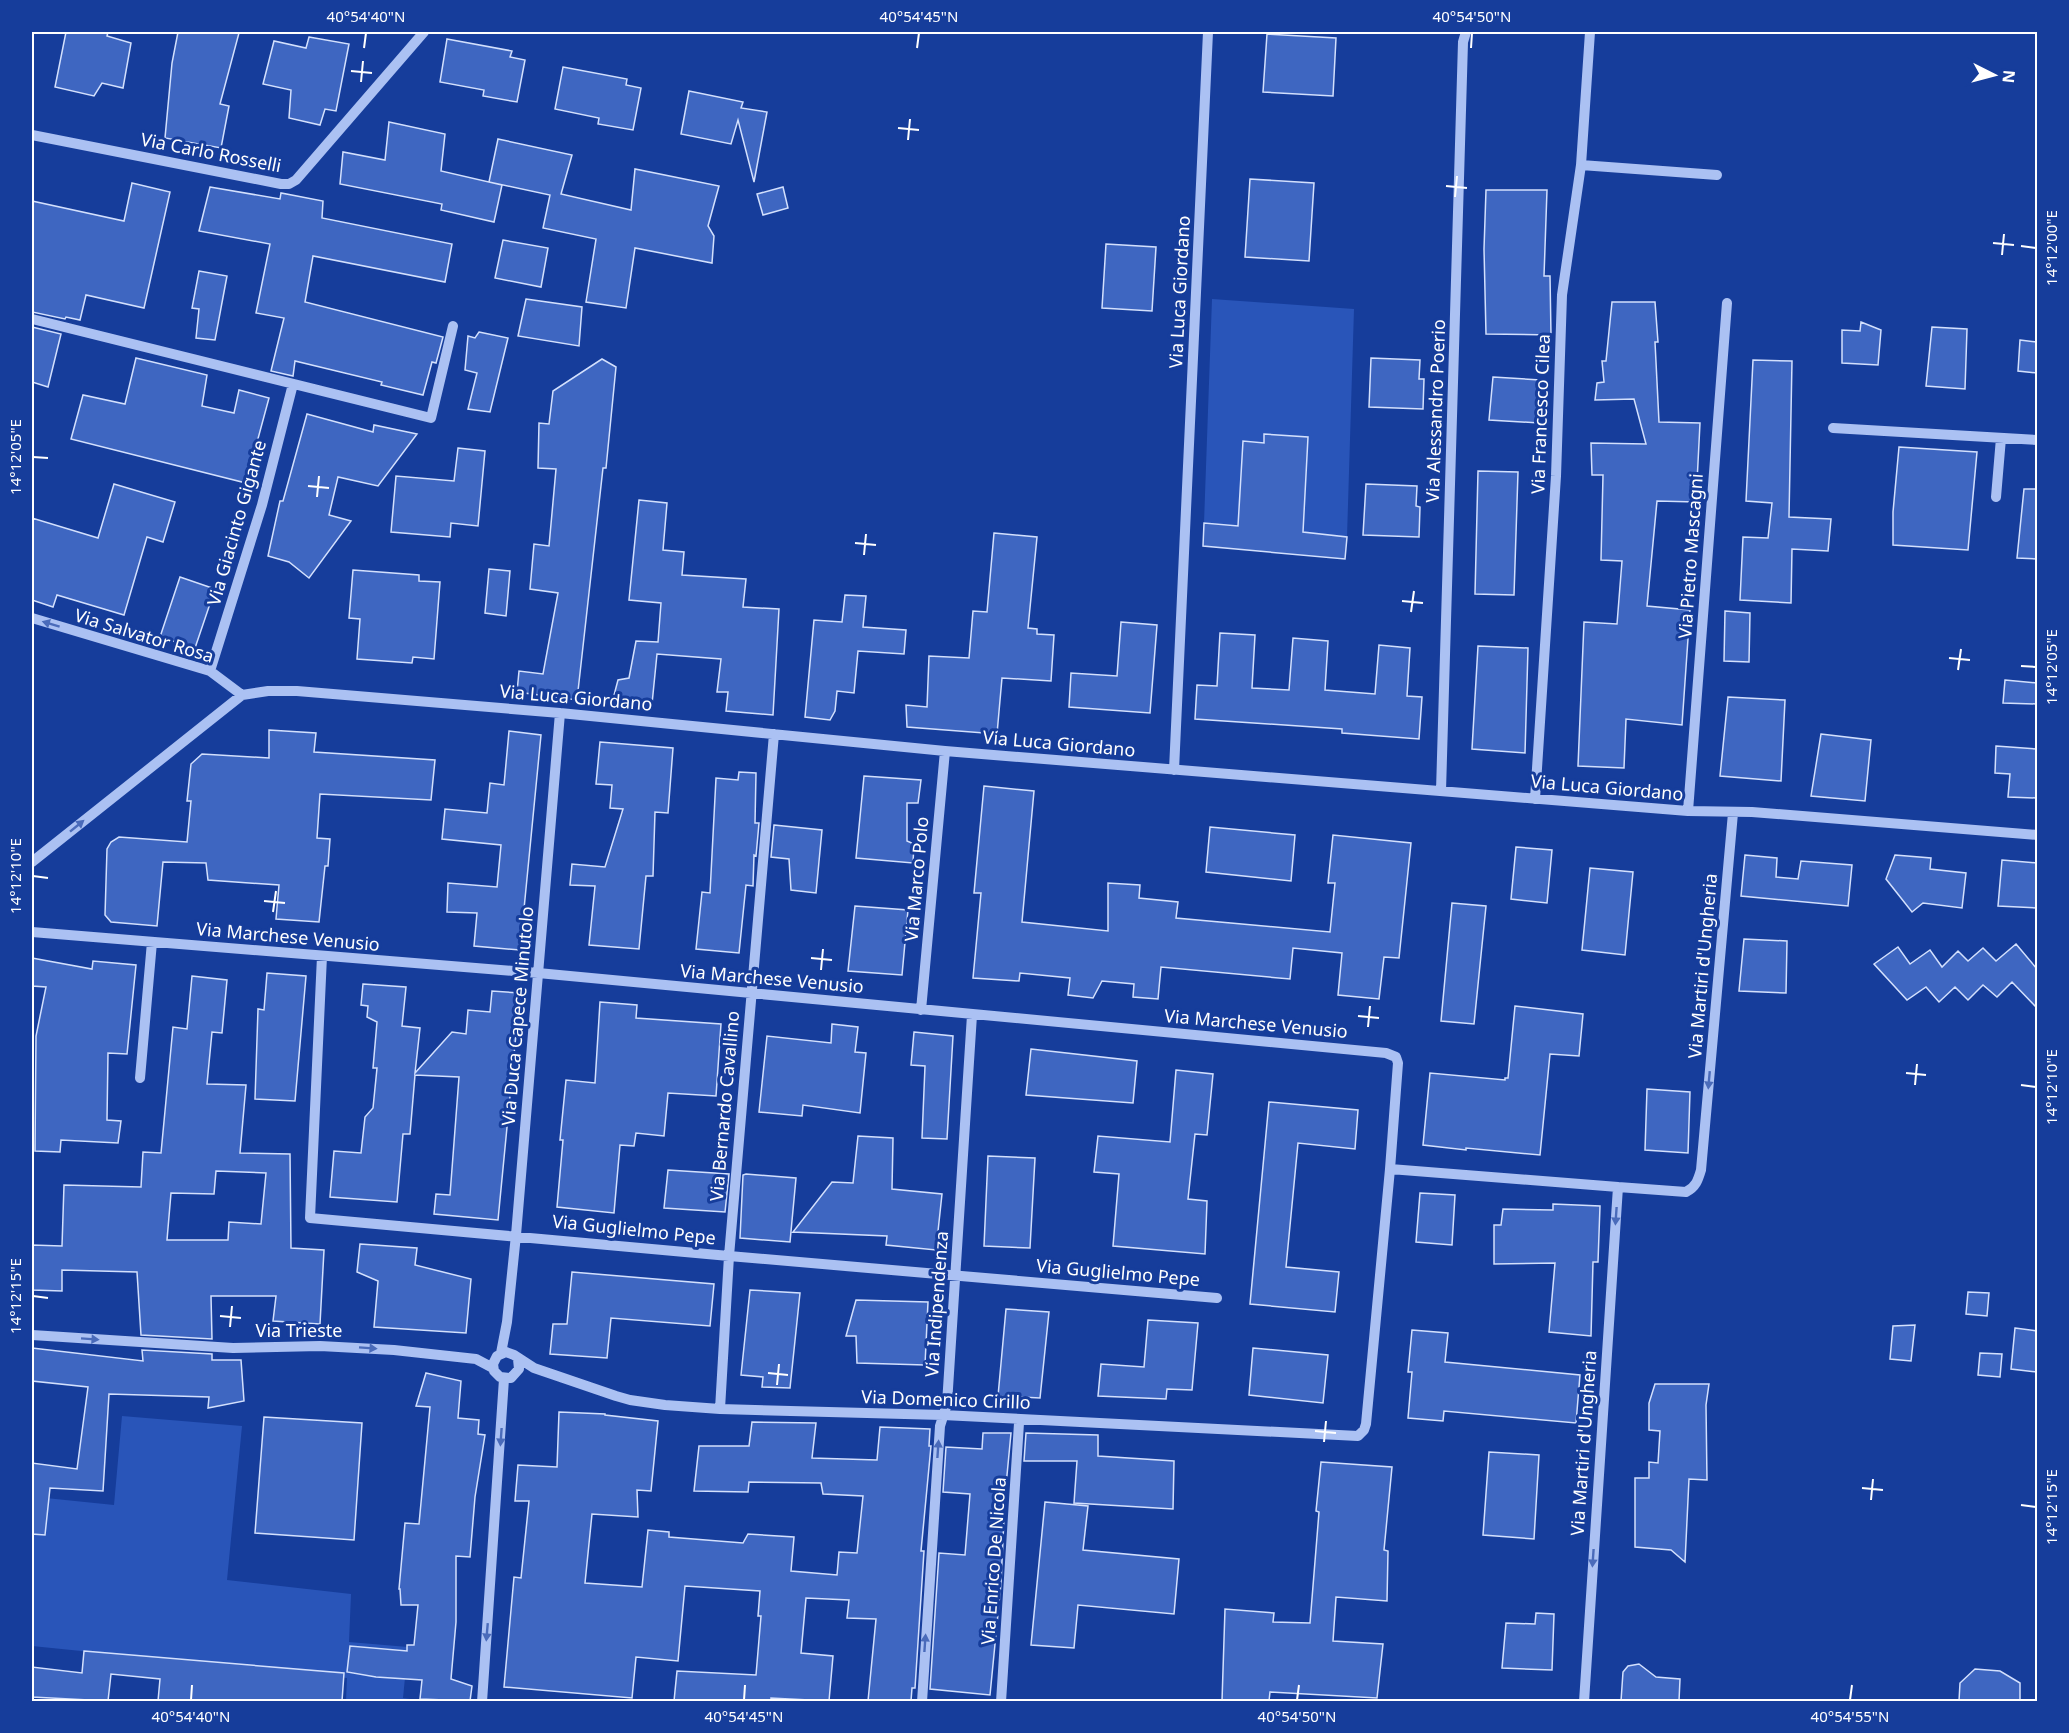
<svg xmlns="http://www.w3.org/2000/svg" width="2069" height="1733" font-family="'Noto Sans',sans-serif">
<rect width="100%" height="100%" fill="#163d9b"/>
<path fill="#2955b9" d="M1212,299L1354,309L1347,537L1204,523Z
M122,1416L242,1426L227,1580L351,1594L349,1642L408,1647L403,1698L426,1701H346L347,1678L32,1646V1535L36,1497L114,1505Z"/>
<path fill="#3e66c1" stroke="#d3e0fd" stroke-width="1.5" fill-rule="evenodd" d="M66,32H108L107,36L131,43L123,88L102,83L94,96L55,87Z
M178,32H228L239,33L220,104L229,106L221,148L165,138L172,63Z
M1267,34L1336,38L1333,96L1263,92Z
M309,37L349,44L336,111L325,109L320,125L289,118L291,90L263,84L274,41L306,48Z
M447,39L512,51L510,57L525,60L517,102L483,96L484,90L440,82Z
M563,67L627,79L626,85L641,88L633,130L598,124L599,118L555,109Z
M689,91L743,102L741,108L767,112L754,182L738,120L731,144L681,134Z
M389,122L445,134L441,171L502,185L494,222L441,210L442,204L340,184L343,152L385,160Z
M498,139L572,155L561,194L631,210L635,169L719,186L708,226L714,236L712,263L635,248L626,308L586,302L596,239L543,228L550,195L489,182Z
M1250,179L1314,183L1309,261L1245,257Z
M132,183L170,192L144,308L86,295L80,320L66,317L65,319L32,312V201L124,221Z
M210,187L280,199L281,193L323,201L322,218L452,244L445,282L313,256L305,302L443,337L436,363L432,362L423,395L381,385L382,382L295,361L293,376L271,371L284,318L256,313L270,244L199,231Z
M783,187L788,208L763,215L757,194Z
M1486,190H1547L1544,276H1550L1551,335L1486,334L1484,249Z
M503,240L548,248L541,287L495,278Z
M1106,244L1156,247L1152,311L1102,308Z
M199,271L227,276L215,340L196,338L199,309L192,308Z
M526,299L582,307L579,346L518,336Z
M1612,302H1655L1658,342H1655L1659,422L1700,423L1696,502L1657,501L1647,606L1690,610L1682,725L1626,719L1624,768L1578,766L1584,622L1617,624L1622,561L1601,560L1603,475H1592L1591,443L1646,444L1634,399L1595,400L1597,383L1604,382L1602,361H1606Z
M1861,322L1881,330L1878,365L1842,363V330L1860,331Z
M32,327L61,334L48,387L32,382Z
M1932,327L1967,329L1965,389L1926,386Z
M479,332L508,338L490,412L468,409L477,373L465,370L468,336L475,338Z
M2020,340L2037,342V373L2018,371Z
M136,358L207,375L202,406L234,413L239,390L269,398L246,483L71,439L83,395L125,404Z
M1371,358L1420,360L1419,379H1424L1423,409L1369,407Z
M602,359L616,367L606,468H603L577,700L517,692L519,671L543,674L558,593L530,589L534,544L549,546L556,469L538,468L539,423L549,424L553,391Z
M1753,360L1792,361L1789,517L1831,519L1828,551L1792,549L1791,603L1740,600L1743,537L1768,538L1772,503L1746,501Z
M1493,377L1540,380L1539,423L1489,420Z
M307,414L373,432L374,425L417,434L378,486L338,477L329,515L351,521L309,578L289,562L268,556L280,501H283Z
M1264,434L1308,437L1303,532L1347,537L1345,559L1203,546L1204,523L1238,526L1243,441L1264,443Z
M1899,447L1977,452L1968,550L1893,545V512Z
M458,448L485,451L478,526L451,523L450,537L391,532L396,476L454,481Z
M1478,471L1518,472L1514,595L1475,594Z
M114,484L175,502L163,542L147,537L124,615L57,595L53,607L32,600V518L98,538Z
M1366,484L1417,486L1416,506L1420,507L1419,537L1363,535Z
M2024,489H2037V559L2017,558Z
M639,500L667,503L663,550L684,552L682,575L746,579L743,607L779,609L773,715L726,711L728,692H717L721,659L657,654L652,704L613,699L618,680L629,678L636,641L658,642L661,603L629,600Z
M994,533L1037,537L1028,628L1037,629V634L1054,635L1051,681L1002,678L997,734L907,727L906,705L927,707L929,656L969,658L973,611L987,612Z
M489,569L510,571L506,616L485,613Z
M353,570L419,575V581L440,582L434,659L413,657L412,663L357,659L360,619L349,618Z
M180,577L215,589L195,648L160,637Z
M845,595L866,596L863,627L906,630L904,654L858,651L854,693L837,691L835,711L830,720L805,717L814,620L842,622Z
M1725,611L1750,613L1749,662L1724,661Z
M1121,622L1157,625L1150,713L1069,707L1071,673L1117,676Z
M1220,633L1255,635L1252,688L1289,690L1293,638L1328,641L1325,690L1375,694L1379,645L1410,648L1407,696L1422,697L1419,739L1342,733V729L1195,719L1197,685L1217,686Z
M1478,646L1528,648L1525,753L1472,749Z
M2005,680L2037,683V704L2003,703Z
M1728,697L1785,700L1781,781L1720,776Z
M269,730L316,733L314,752L435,760L431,800L320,794L317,838L330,839L328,866H325L319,922L276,919L279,885L208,880L206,863L163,862L157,926L111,922L105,915L107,849L111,842L119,837L187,842L191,801H187L191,764L202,754L269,758Z
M509,731L541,735L520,950L474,946L477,913L447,912L448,883L497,887L501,845L442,839L445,809L487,813L490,783L504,785Z
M1821,734L1871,740L1865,801L1811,796Z
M600,742L673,748L668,813L655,812L653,876H646L639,949L589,945L595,886L570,885L572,864L605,867L623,809L610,808L612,785L596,784Z
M1996,746L2037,749V798L2008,797L2010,774L1995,773Z
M739,772L756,773L755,823H759L756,856L754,855L753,886L746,885L739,953L696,949L702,892L710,893L716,778L738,780Z
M864,776L921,780L918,803H907V841L914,844L913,863L856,858Z
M984,786L1034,791L1022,922L1108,931V883L1140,885L1139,898L1178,902L1176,918L1330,932L1335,883H1328L1333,835L1411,843L1399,958L1384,957L1379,999L1338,995L1342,953L1293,948L1290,979L1161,967L1158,999L1133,997L1134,984L1102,981L1093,998L1068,995L1070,978L1020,973L1019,981L973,978L981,893H974Z
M774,825L822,830L816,893L791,890L789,859L771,857Z
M1210,827L1295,835L1291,881L1206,872Z
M1516,847L1552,850L1547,903L1511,899Z
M1745,855L1777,858L1776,877L1798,879L1801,861L1852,865L1848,906L1741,896Z
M1895,855L1931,858L1930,869L1966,873L1962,908L1923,903L1912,912L1886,879Z
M2002,860L2037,863V908L1998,906Z
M1590,868L1633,872L1625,955L1582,950Z
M1452,903L1486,906L1474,1024L1441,1021Z
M855,906L908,910L902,975L848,971Z
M1744,939L1787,941L1786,993L1739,991Z
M2016,944L2037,969V1008L2012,982L1997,997L1983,985L1968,1000L1955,987L1939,1002L1926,987L1907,1000L1874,964L1898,947L1910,964L1930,950L1942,967L1958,951L1968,961L1983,948L1996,961Z
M32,958L92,969L93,961L136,965L127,1054L108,1053L107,1120L121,1121L118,1143L61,1140L60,1152L35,1151L36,1036L46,987L32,986Z
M267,973L306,976L295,1101L255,1099L258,1009L264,1010Z
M192,976L227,980L222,1033L212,1032L207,1084L246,1085L240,1153L290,1154L291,1248L324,1250L320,1324L273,1321L276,1296H211L212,1339L141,1335L137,1272L62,1270V1291L32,1290V1245L62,1246L64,1185L141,1187L143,1152L161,1153L173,1027L187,1029ZM216,1171L266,1173L261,1224L229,1222L228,1240H167L171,1193L214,1194Z
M363,984L406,987L402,1026L420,1028L415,1073L452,1032L466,1034L468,1010L490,1012L492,991L520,993L498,1220L434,1214L436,1194L450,1195L459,1077L415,1075L410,1134H403L397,1202L330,1197L334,1151L361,1153L365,1117L373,1108L377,1068H373L377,1022L367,1017L368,1006L361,1005Z
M600,1002L637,1005L636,1018L721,1024L716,1096L668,1093L664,1136L636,1133L634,1146L620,1145L614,1213L557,1207L563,1140H560L566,1080L595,1083Z
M1515,1006L1583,1014L1579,1056L1550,1054L1540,1155L1466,1148V1150L1423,1145L1430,1073L1505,1080V1078H1508Z
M832,1024L858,1027L855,1052L866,1053L860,1113L803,1105L802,1116L759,1112L767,1036L831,1043Z
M914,1032L953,1036L947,1139L922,1138L925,1066L911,1065Z
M1031,1049L1137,1061L1133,1103L1026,1095Z
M1176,1070L1213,1074L1207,1135L1195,1134L1188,1199L1207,1201L1205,1254L1113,1246L1119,1174L1094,1172L1098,1136L1170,1142Z
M1647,1089L1690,1092L1688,1153L1645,1150Z
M1269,1102L1358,1110L1355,1149L1298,1143L1286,1267L1339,1272L1335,1312L1250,1304Z
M858,1136L893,1138L892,1189L942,1194L936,1250L886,1245L887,1236L793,1232L832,1182L853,1183Z
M988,1156L1035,1158L1030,1248L984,1246Z
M668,1170L729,1174L725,1212L664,1208Z
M746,1174L796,1178L790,1242L740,1238L743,1175Z
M1420,1193L1455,1195L1452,1245L1416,1242Z
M1553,1204L1600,1206L1598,1262H1593L1591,1336L1549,1332L1555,1263L1494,1264V1225H1501L1503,1209L1553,1210Z
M360,1244L417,1248L415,1265L471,1279L466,1333L374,1327L378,1281L357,1272Z
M572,1272L714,1284L710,1326L611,1318L607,1358L550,1354L553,1324H567Z
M750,1290L800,1293L790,1388L762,1387L763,1377L741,1375Z
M1968,1292L1989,1293L1987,1316L1966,1314Z
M856,1300L928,1302L925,1365L857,1363L856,1336H846Z
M1006,1309L1049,1312L1040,1398L998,1396Z
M1148,1320L1198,1323L1192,1390L1167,1389L1166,1399L1098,1396L1101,1364L1144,1367Z
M1915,1325L1911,1361L1890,1359L1893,1326Z
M2015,1328L2037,1331V1372L2011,1369Z
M1412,1330L1448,1333L1445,1362L1580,1375L1576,1423L1444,1411L1443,1421L1408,1418L1412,1372H1408Z
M32,1348L143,1361L142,1350L212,1354V1360H241L244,1401L208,1408L209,1397L109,1394L103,1491L50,1488L45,1535L32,1534V1463L77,1469L88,1387L32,1381Z
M1253,1348L1328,1355L1323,1403L1249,1395Z
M1980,1353L2002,1354L2000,1377L1978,1375Z
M426,1373L461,1381L458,1418L479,1420L478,1434L485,1435L475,1497L470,1557L456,1556V1622L451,1679L472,1686L470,1701L420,1699L422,1680L376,1677L347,1672L350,1646L407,1651V1645H414L418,1605H401L400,1589H399L405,1523L419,1524L430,1407L416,1406Z
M1655,1384H1709L1706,1405L1707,1480L1689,1479L1685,1562L1671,1550L1635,1547V1478H1649V1462L1658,1463L1660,1431L1649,1430V1403Z
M559,1412L605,1414V1415L658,1421L651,1491L637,1490L638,1517L592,1514L585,1583L642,1587L648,1530L669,1532V1537L743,1543L748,1534L794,1537L791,1571L837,1575L839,1552L857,1553L863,1496L823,1494L821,1483L749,1482L748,1492L694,1491L699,1446H749L752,1422L816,1423L812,1458L877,1460L880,1427L930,1429L929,1446H931L921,1551H924L915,1688H912L911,1701H868L876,1619L847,1618L849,1600L806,1598L801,1653L833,1656L829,1701L771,1698V1701H674L677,1671L756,1675L761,1616H758L760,1591L685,1586L678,1661L636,1657L632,1698L504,1687L514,1577L521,1578L529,1501H515L518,1465L557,1467Z
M264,1417L362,1423L354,1540L255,1533Z
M983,1433H1011L1005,1496L1001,1583L990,1695L930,1689L939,1553L965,1555L970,1494L943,1492L946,1447L982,1449Z
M1026,1433L1098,1435V1456L1174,1461L1173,1509L1074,1503L1077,1461H1024Z
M1489,1452L1539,1455L1534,1539L1483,1535Z
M1321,1462L1392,1467L1384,1550L1388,1551L1387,1601L1336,1597L1333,1641L1383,1644L1377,1698L1270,1692L1269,1701H1222L1225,1609L1274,1613L1273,1622L1310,1623L1319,1512L1316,1511Z
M1045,1502L1088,1506L1083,1550L1179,1559L1174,1614L1078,1605L1074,1648L1031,1645Z
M1536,1613L1554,1614L1552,1670L1502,1668L1506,1623L1535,1624Z
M84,1651L344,1673L342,1701H158L160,1679L111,1674L108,1701L32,1697V1667L82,1673Z
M1639,1664L1656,1677L1680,1679L1679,1701H1621L1623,1672L1628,1666Z
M1975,1669L2000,1671L2020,1683V1701H1959L1960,1683Z"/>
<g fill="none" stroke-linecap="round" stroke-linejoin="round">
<path stroke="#abc1f3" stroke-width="10" d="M32,135L281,184H289L296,180L424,32
M1581,165L1717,175
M32,319L431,418L453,326
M1833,428L2038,440
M1996,497L2001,438
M32,618L210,671L242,695
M210,671L262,505L293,384
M1174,770L1208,32
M1441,791L1463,42L1466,32
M1535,799L1556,476L1562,295L1581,165L1590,32
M1688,811L1727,303
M32,862L242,695L268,691H297L560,713L945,751L1688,811L1752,812L2038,835
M32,932L538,973L1386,1053L1396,1057L1398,1063L1390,1169
M322,956L310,1218L729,1256L1217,1298
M921,1010L945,751
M140,1078L152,942
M32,1335L233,1348L320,1346L394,1350L476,1359L493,1368
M501,1353L507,1322L516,1235L560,713
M518,1359L519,1369L511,1378L500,1377L494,1371L493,1364L497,1356L506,1352L514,1355L534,1368L616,1396L630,1400L665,1405L720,1409L943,1415L1358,1436L1364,1430L1366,1424L1390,1169L1618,1187
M720,1409L729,1256L774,734
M482,1702L504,1379
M922,1702L940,1426L947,1404L972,1015
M1001,1702L1019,1423
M1584,1702L1618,1187L1686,1192C1696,1187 1698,1180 1701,1170L1733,813"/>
</g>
<defs><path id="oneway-solid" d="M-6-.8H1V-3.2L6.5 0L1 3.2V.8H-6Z" transform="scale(1.5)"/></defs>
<g fill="#4a6bba">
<use href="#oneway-solid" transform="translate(51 624) rotate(-163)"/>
<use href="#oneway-solid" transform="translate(77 826) rotate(-39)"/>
<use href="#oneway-solid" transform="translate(1709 1080) rotate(95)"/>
<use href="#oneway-solid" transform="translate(1616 1216) rotate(94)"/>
<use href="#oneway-solid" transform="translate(90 1339) rotate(4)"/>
<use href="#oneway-solid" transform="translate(368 1348) rotate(4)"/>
<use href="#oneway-solid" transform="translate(501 1437) rotate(94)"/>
<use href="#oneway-solid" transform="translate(938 1449) rotate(-86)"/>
<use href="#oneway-solid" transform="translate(1593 1558) rotate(94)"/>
<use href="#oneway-solid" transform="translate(487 1632) rotate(95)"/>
<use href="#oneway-solid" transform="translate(925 1643) rotate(-86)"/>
</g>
<path fill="none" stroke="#fff" stroke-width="2" d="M364,48L366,33M917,48L919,33M1471,48L1472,33M351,71L372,73M361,82L363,61M898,128L919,130M908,140L910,119M1446,186L1467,188M1455,197L1457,176M1993,243L2014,245M2021,246L2036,248M2002,255L2004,234M33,457L48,458M308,486L329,488M317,497L319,476M855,543L876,545M864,555L866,534M1402,601L1423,603M1411,612L1414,591M1949,658L1970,660M2021,666L2036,667M1958,670L1961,649M33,876L48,878M264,901L285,903M273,912L276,891M811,958L832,960M821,970L823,949M1358,1016L1379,1018M1368,1027L1370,1006M1906,1073L1926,1075M1915,1085L1917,1064M2021,1085L2036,1087M33,1296L48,1298M220,1316L241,1318M230,1327L232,1306M768,1373L788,1375M777,1385L779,1364M1315,1431L1336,1433M1324,1442L1326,1421M1862,1488L1883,1490M1871,1500L1873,1479M2021,1505L2036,1507M191,1700L192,1685M744,1700L745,1685M1297,1700L1299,1685M1850,1700L1852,1685"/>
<g text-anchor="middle" stroke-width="6" stroke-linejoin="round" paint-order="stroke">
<g font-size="18" fill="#fff" stroke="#163d9b">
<text transform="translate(211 153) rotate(11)" y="6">Via Carlo Rosselli</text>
<text transform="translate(1180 292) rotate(-87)" y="6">Via Luca Giordano</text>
<text transform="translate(1436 411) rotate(-88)" y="6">Via Alessandro Poerio</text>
<text transform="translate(1541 414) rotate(-88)" y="6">Via Francesco Cilea</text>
<text transform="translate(237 523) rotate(-74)" y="6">Via Giacinto Gigante</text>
<text transform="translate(1691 556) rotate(-86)" y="6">Via Pietro Mascagni</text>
<text transform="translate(144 636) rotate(17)" y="6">Via Salvator Rosa</text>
<text transform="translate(576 698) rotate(5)" y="6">Via Luca Giordano</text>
<text transform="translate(1059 744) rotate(5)" y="6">Via Luca Giordano</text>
<text transform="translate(1607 788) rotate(5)" y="6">Via Luca Giordano</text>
<text transform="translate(917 879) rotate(-85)" y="6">Via Marco Polo</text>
<text transform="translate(288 937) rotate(5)" y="6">Via Marchese Venusio</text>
<text transform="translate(1703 966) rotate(-85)" y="6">Via Martiri d'Ungheria</text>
<text transform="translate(772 979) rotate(5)" y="6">Via Marchese Venusio</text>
<text transform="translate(518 1016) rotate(-85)" y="6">Via Duca Capece Minutolo</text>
<text transform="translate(1256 1024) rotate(5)" y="6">Via Marchese Venusio</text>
<text transform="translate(725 1106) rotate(-85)" y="6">Via Bernardo Cavallino</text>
<text transform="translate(634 1230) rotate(6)" y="6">Via Guglielmo Pepe</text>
<text transform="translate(1118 1273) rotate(5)" y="6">Via Guglielmo Pepe</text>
<text transform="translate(937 1304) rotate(-86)" y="6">Via Indipendenza</text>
<text x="299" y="1337">Via Trieste</text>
<text transform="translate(946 1400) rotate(2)" y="6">Via Domenico Cirillo</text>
<text transform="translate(1584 1443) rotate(-86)" y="6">Via Martiri d'Ungheria</text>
<text transform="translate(994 1561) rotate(-86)" y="6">Via Enrico De Nicola</text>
</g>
</g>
<rect width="2069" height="1733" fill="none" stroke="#163d9b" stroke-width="66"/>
<g transform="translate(1994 75) rotate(96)" stroke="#163d9b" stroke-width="4.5" paint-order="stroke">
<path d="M0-4.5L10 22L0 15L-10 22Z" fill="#ffffff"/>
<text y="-9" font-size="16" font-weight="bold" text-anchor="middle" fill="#ffffff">N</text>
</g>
<rect x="33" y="33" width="2003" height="1667" fill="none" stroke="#fff" stroke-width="2"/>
<g font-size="15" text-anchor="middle" fill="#fff">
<text x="366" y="22">40°54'40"N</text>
<text x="919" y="22">40°54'45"N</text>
<text x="1472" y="22">40°54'50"N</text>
<text transform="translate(2052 248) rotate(-90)" y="5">14°12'00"E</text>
<text transform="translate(16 457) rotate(-90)" y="5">14°12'05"E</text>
<text transform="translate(2052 667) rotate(-90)" y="5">14°12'05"E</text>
<text transform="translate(16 876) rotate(-90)" y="5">14°12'10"E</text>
<text transform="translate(2052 1087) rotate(-90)" y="5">14°12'10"E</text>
<text transform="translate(16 1296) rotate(-90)" y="5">14°12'15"E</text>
<text transform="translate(2052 1507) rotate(-90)" y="5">14°12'15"E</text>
<text x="191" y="1722">40°54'40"N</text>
<text x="744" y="1722">40°54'45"N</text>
<text x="1297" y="1722">40°54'50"N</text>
<text x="1850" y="1722">40°54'55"N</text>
</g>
</svg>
